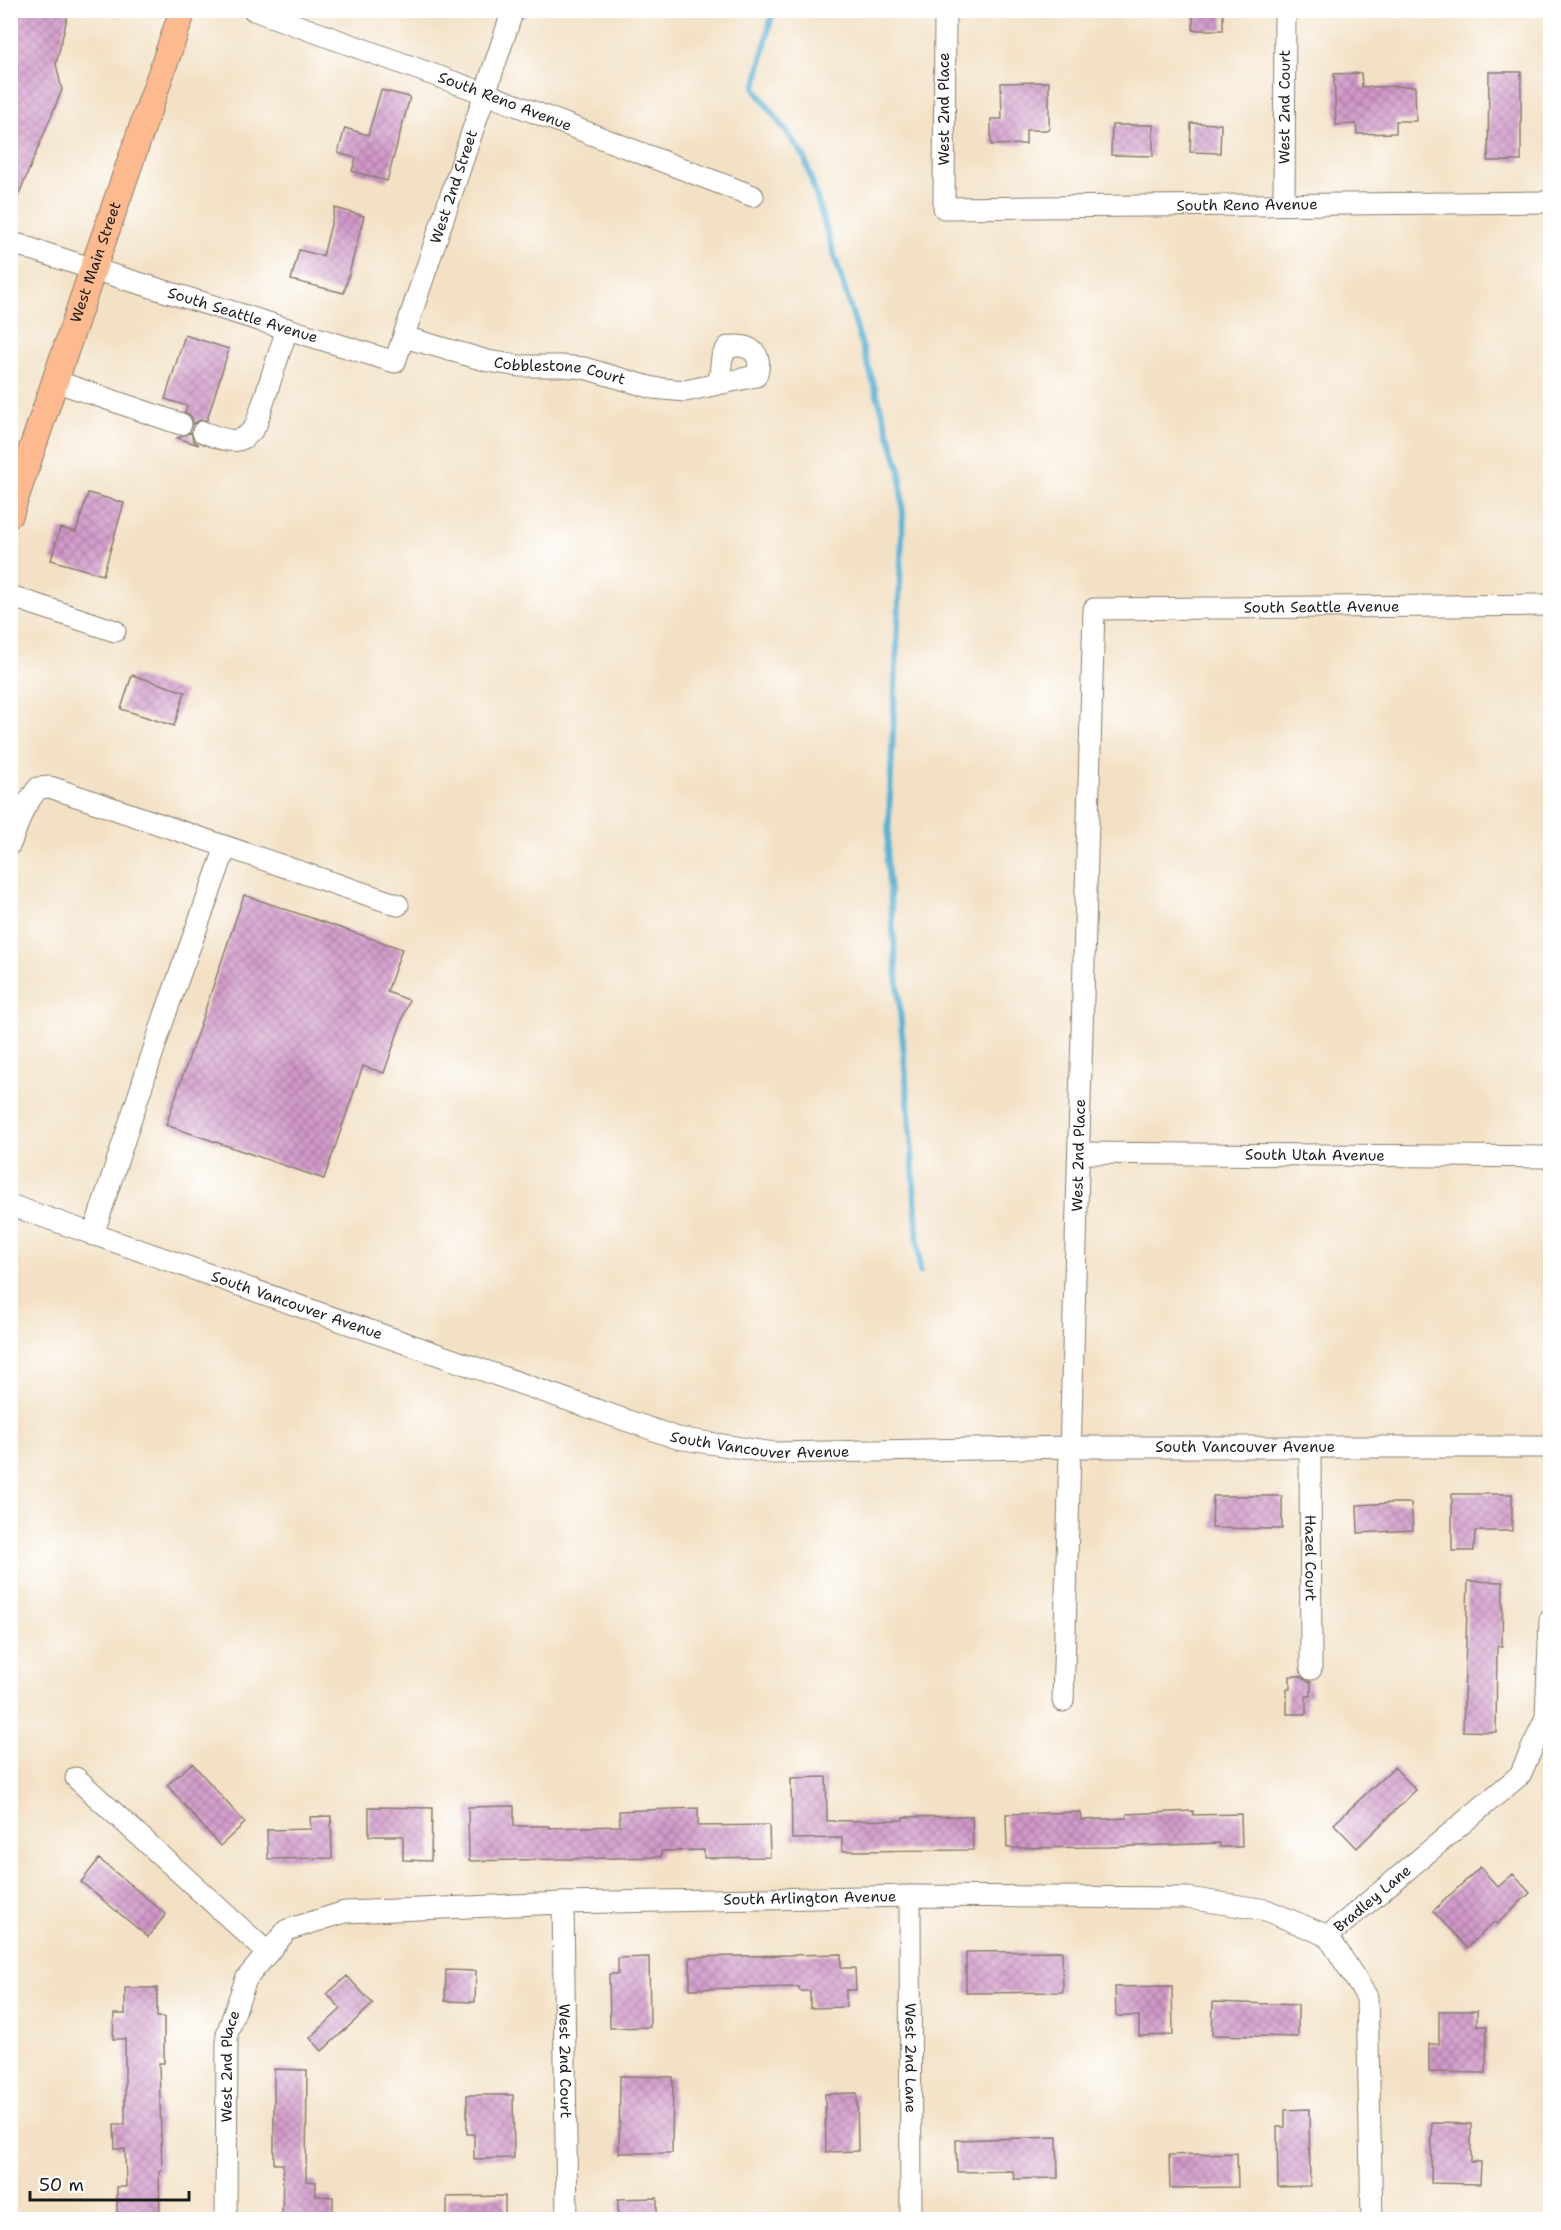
<svg xmlns="http://www.w3.org/2000/svg" width="1561" height="2230" font-family="'Shantell Sans',sans-serif">
<defs>
<pattern id="building-cross-hatch" width="8" height="8" patternUnits="userSpaceOnUse" patternTransform="scale(1.5)"><rect width="8" height="8" fill="#d198c9"/><path d="M0 0l8 8M0 8l8-8" fill="none" stroke="#a97ba2"/></pattern>
</defs>
<rect width="100%" height="100%" fill="#fff"/>
<filter id="ink" filterUnits="userSpaceOnUse"><feTurbulence type="fractalNoise" baseFrequency=".0167" numOctaves="2"/><feDisplacementMap in="SourceGraphic" scale="12" xChannelSelector="R" yChannelSelector="G"/><feConvolveMatrix kernelMatrix="1 2 1 2 8 2 1 2 1" color-interpolation-filters="sRGB"/></filter>
<filter id="wash" filterUnits="userSpaceOnUse"><feTurbulence type="fractalNoise" baseFrequency=".008" numOctaves="4" result="noise"/><feDisplacementMap in="SourceGraphic" scale="24" xChannelSelector="R" yChannelSelector="G"/><feGaussianBlur stdDeviation="1.35" result="paint"/><feColorMatrix in="noise" values="0 0 0 0 0 0 0 0 0 0 0 0 0 0 0 0 0 1.4 0 .05"/><feComposite in="paint" operator="in"/></filter>
<g filter="url(#wash)">
<rect width="100%" height="100%" fill="#f3e1c5"/>
<g fill="none" stroke-linecap="round" stroke-linejoin="round">
<path stroke="#55b0d3" stroke-width="6" d="M773,10L755,89L804,156L900,470L903,516L887,860L911,1137L920,1272"/>
</g>
<g id="blocks">
<path fill="url(#building-cross-hatch)" d="M10,10H69L56,64L62,90L12,211Z
M1193,10H1223V30H1193Z
M1489,72H1521V161H1488Z
M1361,73L1362,87L1415,86L1416,121H1396V133L1357,134L1356,124L1336,125L1334,74Z
M1049,82V130H1026V144L991,145V119H1002L1001,83Z
M381,90L410,97L387,181L352,171L356,158L338,153L345,128L368,135Z
M1191,123L1221,124L1220,153L1190,152Z
M1112,125H1153V156L1111,155Z
M335,208L364,216L344,293L291,280L299,250L323,256Z
M185,335L229,349L207,420H200L193,424L191,416L185,412L187,406L165,399Z
M191,432L193,440L199,445L177,438Z
M88,493L124,503L103,575L51,560L60,528L76,532Z
M132,675L185,692L174,726L121,709Z
M244,895L402,949L387,992L409,1000L384,1073L363,1066L324,1179L166,1125Z
M1452,1494H1512V1531H1475L1474,1551H1452Z
M1213,1496H1282V1529L1212,1528Z
M1393,1503H1411L1413,1530L1358,1533L1357,1505Z
M1468,1581L1503,1582L1502,1646H1497L1496,1732L1463,1731Z
M1290,1676H1300L1305,1680L1311,1682V1696H1306V1714H1287V1689H1290Z
M192,1763L245,1823L220,1846L167,1785Z
M1394,1767L1416,1790L1357,1848L1334,1824Z
M826,1777L827,1821L903,1820V1817L972,1816L973,1850L842,1851V1838L792,1839L791,1778Z
M514,1806V1826H549V1828L620,1826L619,1811L698,1808V1826L769,1825L770,1857L704,1858V1850L661,1851V1857L469,1861L468,1807Z
M369,1807L432,1808L431,1861L403,1860V1836H369Z
M1193,1811V1815L1241,1814L1242,1847H1220V1843L1110,1847L1007,1848L1006,1814L1080,1812L1081,1820L1127,1818V1814Z
M331,1816L332,1858L268,1859L267,1830L311,1829L310,1817Z
M99,1859L166,1914L148,1937L81,1882Z
M1480,1867L1498,1887L1513,1874L1530,1893L1497,1924L1494,1922L1467,1948L1433,1911Z
M1062,1951L1063,1992L966,1993V1952Z
M841,1954V1968H855L856,1990H846V2007L810,2008V1991H800L799,1987L690,1989V1957Z
M649,1957L650,2027L610,2028L609,1974H618V1958Z
M446,1970L476,1971L475,2002L445,2001Z
M347,1976L373,2004L322,2051L310,2038L341,2009L327,1994Z
M1172,1986L1173,2035L1139,2036V2016H1116L1115,1987Z
M125,1988H157V2017H164V2063H159L162,2171H159L160,2220H117V2187H126L125,2149H115L114,2124H125V2039H113L114,2014H125Z
M1213,2002L1298,2005V2037L1212,2035Z
M1439,2011H1477V2026H1487L1486,2073L1429,2072V2044H1439Z
M274,2069L307,2070L306,2181L316,2182V2196L333,2197V2220H282L283,2164H274Z
M620,2076L673,2077L672,2153H619Z
M857,2093L858,2151L826,2152L825,2094Z
M467,2095H513L514,2158L474,2159V2134H467Z
M1309,2109L1310,2186L1278,2187L1277,2127H1285V2110Z
M1432,2123L1471,2124V2162H1481L1480,2184L1431,2183Z
M1057,2137L1058,2178L1014,2179L1013,2171L957,2172L956,2140Z
M1237,2153L1238,2187L1170,2188L1169,2155Z
M505,2196V2220H447V2197Z
M657,2198V2220H618V2199Z"/>
</g>
</g>
<g filter="url(#ink)">
<use href="#blocks" fill-opacity="0" stroke="#887e70" stroke-width="1.5"/>
<g fill="none" stroke-linecap="round" stroke-linejoin="round">
<g stroke="#887e70" stroke-width="23">
<g id="minor">
<path id="s1" d="M254,10L484,93L753,196"/>
<path id="s2" d="M945,10L944,208L1550,202"/>
<path id="s3" d="M1284,203L1285,10"/>
<path id="s4" d="M10,242L93,269L395,362L513,10"/>
<path id="s5" d="M404,337L488,361L519,366H561L584,368L653,388L685,391L756,376C765,353 749,343 728,347L722,357L719,382"/>
<path d="M55,381L181,424"/>
<path d="M203,432C225,440 241,449 256,425L287,329"/>
<path d="M10,596L115,631"/>
<path d="M10,844L24,808L38,788L50,787L398,905"/>
<path id="s6" d="M1079,1153L1550,1157"/>
<path id="s7" d="M10,1205L677,1438L774,1453L1071,1447H1550"/>
<path d="M93,1235L166,1012L226,847"/>
<path id="s8" d="M1310,1447L1311,1669"/>
<path id="s9" d="M1063,1701L1094,609L1550,605"/>
<path d="M76,1778L268,1953"/>
<path id="s10" d="M910,1896L911,2220"/>
<path id="s11" d="M563,1903L567,2220"/>
<path id="s12" d="M1328,1936L1520,1775L1546,1717L1550,1620"/>
<path d="M1328,1936L1367,1997L1372,2220"/>
<path id="s13" d="M226,2220L227,2034L246,1979L287,1930L345,1912L563,1903L910,1896L1188,1898L1266,1910L1328,1936"/>
</g>
</g>
<g stroke="#887e70" stroke-width="28">
<g id="major">
<path id="s14" d="M10,514L93,269L183,10"/>
</g>
</g>
<use href="#minor" stroke="#fff" stroke-width="21"/>
<use href="#major" stroke="#fcba8e" stroke-width="26"/>
</g>
</g>
<g text-anchor="middle" stroke-width="4.5" stroke-linejoin="round" paint-order="stroke">
<g font-size="15" fill="#1c1c1c" stroke="#fff">
<text dy="5" stroke="none"><textPath href="#s1" startOffset="267">South Reno Avenue</textPath></text>
<text dy="5" stroke="none"><textPath href="#s3" startOffset="96">West 2nd Court</textPath></text>
<text transform="translate(944 109) rotate(-90)" y="5">West 2nd Place</text>
<text dy="5" stroke="none"><textPath href="#s4" startOffset="588">West 2nd Street</textPath></text>
<text dy="5" stroke="none"><textPath href="#s2" startOffset="501">South Reno Avenue</textPath></text>
<text dy="5" stroke="none"><textPath href="#s14" startOffset="266">West Main Street</textPath></text>
<text dy="5" stroke="none"><textPath href="#s4" startOffset="244">South Seattle Avenue</textPath></text>
<text dy="5" stroke="none"><textPath href="#s5" startOffset="160">Cobblestone Court</textPath></text>
<text dy="5" stroke="none"><textPath href="#s9" startOffset="1320">South Seattle Avenue</textPath></text>
<text dy="5" stroke="none"><textPath href="#s9" startOffset="546">West 2nd Place</textPath></text>
<text dy="5" stroke="none"><textPath href="#s6" startOffset="236">South Utah Avenue</textPath></text>
<text dy="5" stroke="none"><textPath href="#s7" startOffset="304">South Vancouver Avenue</textPath></text>
<text dy="5" stroke="none"><textPath href="#s7" startOffset="790">South Vancouver Avenue</textPath></text>
<text dy="5" stroke="none"><textPath href="#s7" startOffset="1276">South Vancouver Avenue</textPath></text>
<text dy="5" stroke="none"><textPath href="#s8" startOffset="111">Hazel Court</textPath></text>
<text dy="5" stroke="none"><textPath href="#s13" startOffset="834">South Arlington Avenue</textPath></text>
<text dy="5" stroke="none"><textPath href="#s12" startOffset="58">Bradley Lane</textPath></text>
<text dy="5" stroke="none"><textPath href="#s10" startOffset="162">West 2nd Lane</textPath></text>
<text dy="5" stroke="none"><textPath href="#s11" startOffset="158">West 2nd Court</textPath></text>
<text dy="5" stroke="none"><textPath href="#s13" startOffset="154">West 2nd Place</textPath></text>
</g>
</g>
<rect width="1561" height="2230" fill="none" stroke="#fff" stroke-width="36"/>
<path d="M30 2191v9h159v-9" fill="none" stroke="#1c1c1c" stroke-width="3"/>
<text x="39" y="2191" font-size="18" fill="#1c1c1c" stroke="#ffffff" stroke-width="4.5" paint-order="stroke">50 m</text>
</svg>
